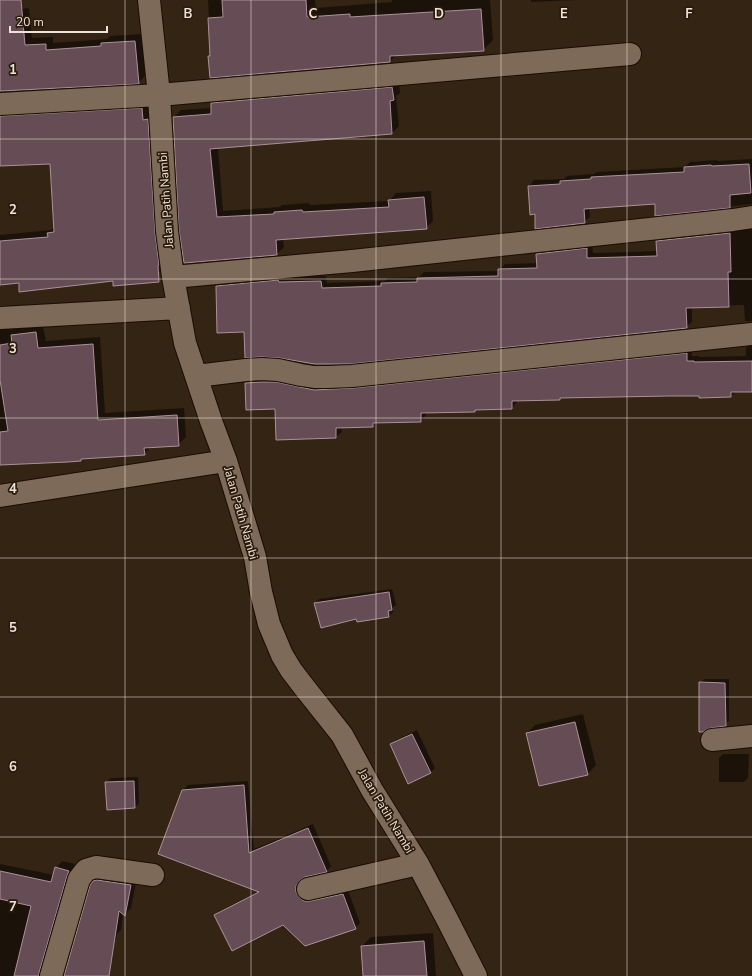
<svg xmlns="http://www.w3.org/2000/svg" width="752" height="976" font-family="'Nunito Sans',sans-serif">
<rect width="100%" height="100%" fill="#342414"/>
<path fill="#0007" fill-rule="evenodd" d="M208,0H315L316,8L392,2V0H490L493,40L483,50L397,55L390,61L210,77L211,55Z
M531,0H576L531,2Z
M29,8L32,38L53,37V43L107,39L110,36L143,34L146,75L138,83L0,90V11Z
M399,81L400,93L396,96L399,126L392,133L218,147L223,211L280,207L282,205L309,203V205L389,201L396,193L431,191L433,221L426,228L283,239L284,247L277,254L185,262L174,117L181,110L212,108V103L219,96Z
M150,101L165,266L158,273L0,284V235L51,230L55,226L51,163L0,165V106Z
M752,159V204L656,215V203L589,207L590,217L584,222L536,213L531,214L529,186L534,180L564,179L567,176L594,174L597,172L685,167L690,162L717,160V161Z
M752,225V321H745L744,305L692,307V322L686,327L245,331L217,286L223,280L284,277L326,276L327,283L385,281L388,278L419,277L424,272L499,271V270L505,264L538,263L537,254L543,248L592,243L593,253L657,251V241L663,236Z
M42,322L46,341L100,337L105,413L184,408L186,437L178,445L152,446L144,454L83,458L81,460L0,465V326Z
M751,342H752V391H736L731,396L700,397V395L562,397L560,399L517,400V402L512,408H478L475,411L426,412V415L421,421L377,422L373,426L341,427L342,432L336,437L276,408L246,383L252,377L692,348V356H699V357L746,356V348Z
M392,589L396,605L392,608L393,612L389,617L357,618L315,604L319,599ZM387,606H389L390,615H388Z
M704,679H729V721L725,725L710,727L700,683Z
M583,714L596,765L588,774L527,733L535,725Z
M417,730L435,768L430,773L392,744L396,740Z
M723,754H749L748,778L744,782H719V758Z
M138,777L139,803L135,808L108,809L106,782L111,778Z
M248,781L254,849L313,824L331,866L327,871L302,877L300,880V887L348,890L360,923L355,928L283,924L215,915L220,911L259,891L183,790L188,785Z
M62,861L75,864L73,868L45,965L47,976H0V864L54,875L56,868Z
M101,875L137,878L131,908L125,914L123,913L121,930L117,934L106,976H65L94,881Z
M433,933L436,976H364L362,946L371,937Z"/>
<path fill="#664d55" stroke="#ac9099" d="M0,0H21L25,45L46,44V50L101,46V43L135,41L139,84L0,91Z
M222,0H306L307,17L350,14V17L481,9L484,51L390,56V62L210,78L208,56H210L208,18L223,17Z
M392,87L394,100L390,101L392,134L210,149L217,217L274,214V212L302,210L303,212L389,207L388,200L424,197L427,229L276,240L277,255L184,263L179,230L173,117L211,114V103Z
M142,108L143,120L148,119L155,232L159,265H158L159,282L113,286V281L19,292V283L0,285V241L48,237L47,233L54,232L50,164L0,166V116Z
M749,164L751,193L730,195V208L655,216V204L584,209L585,223L535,229V214L530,215L528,186L560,184V181L591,179V177L684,172V167L711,165L712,166Z
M730,233L731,272H728L729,307L686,308L687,328L351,364H315L279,358L261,357L245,358L244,332L217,333L216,286L278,280L279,282L321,281L322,288L381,286V283L417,282V278L498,276V269L537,268L536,254L587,248V258L657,256L656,241Z
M36,332L38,348L93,344L98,420L177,415L179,446L144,448L145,455L81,459V461L68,462L0,465V432L8,431L0,380V345L12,343L11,335Z
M687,353V361H694V362L752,361V392H731V397L699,398V396H669L560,398V400L512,401V409L475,410V412L421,413V422L373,423V427L336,428V438L276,440L275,409L246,410L245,383L262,382H276L314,390L353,388Z
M389,592L392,610L388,611L389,617L357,622L356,619L321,628L314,603Z
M699,682L725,683L726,726L711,728L705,730L703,732H699Z
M575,722L588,775L539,786L526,733Z
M412,734L431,773L408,784L390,744Z
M134,781L135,808L107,810L105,782Z
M244,785L249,853L308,828L327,872L305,877L300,880L296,886V892L299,897L304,901H310L343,894L356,929L305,946L283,925L232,951L214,915L259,892L158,854L182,790Z
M55,867L69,871L67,876L39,973V976H14L31,906L0,899V871L51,882Z
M97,880L131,885L125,916L119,911L109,976H64L90,885L93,881Z
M424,941L427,976H363L361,946Z"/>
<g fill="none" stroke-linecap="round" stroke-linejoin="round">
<g stroke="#1b0d01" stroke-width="24">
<path id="street" d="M149,0L159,95L167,231L173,277L185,343L211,421L226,461L255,557L261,592L269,624L282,655L291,670L304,687L342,735L372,790L418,864L448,921L476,976
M0,104L159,95L630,54
M173,277L352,261L733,220L752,217
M0,318L179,308
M196,376L246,370L262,369L278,370L301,375L314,377H328L352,376L752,334
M0,496L226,461
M712,740L752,736
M308,889L418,864
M51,976L79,879L86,870L96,867L153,875"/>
</g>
<use href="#street" stroke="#7e6a59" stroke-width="22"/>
</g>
<path fill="none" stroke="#eee3d9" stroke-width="1" stroke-opacity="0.55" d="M125,0V976M251,0V976M376,0V976M501,0V976M627,0V976M0,139H752M0,279H752M0,418H752M0,558H752M0,697H752M0,837H752"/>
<g text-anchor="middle" stroke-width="3.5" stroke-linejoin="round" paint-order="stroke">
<g font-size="12" fill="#eee3d9" stroke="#2a1a0b">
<text transform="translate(166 200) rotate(-94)" y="4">Jalan Patih Nambi</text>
<text transform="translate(241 513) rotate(74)" y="4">Jalan Patih Nambi</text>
<text transform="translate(386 811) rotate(59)" y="4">Jalan Patih Nambi</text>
</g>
</g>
<g font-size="13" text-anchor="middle" font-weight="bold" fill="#eee3d9" stroke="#2a1a0b" stroke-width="3.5" stroke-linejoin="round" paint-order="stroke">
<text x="188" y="18">B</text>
<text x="313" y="18">C</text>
<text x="439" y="18">D</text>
<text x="564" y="18">E</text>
<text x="689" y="18">F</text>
<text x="13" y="74">1</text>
<text x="13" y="214">2</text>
<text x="13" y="353">3</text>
<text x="13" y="493">4</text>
<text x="13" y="632">5</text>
<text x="13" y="771">6</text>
<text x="13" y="911">7</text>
</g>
<path d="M10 26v6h97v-6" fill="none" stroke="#eee3d9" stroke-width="2"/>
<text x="16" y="26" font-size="12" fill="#eee3d9" stroke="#2a1a0b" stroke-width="3" paint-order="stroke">20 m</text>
</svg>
